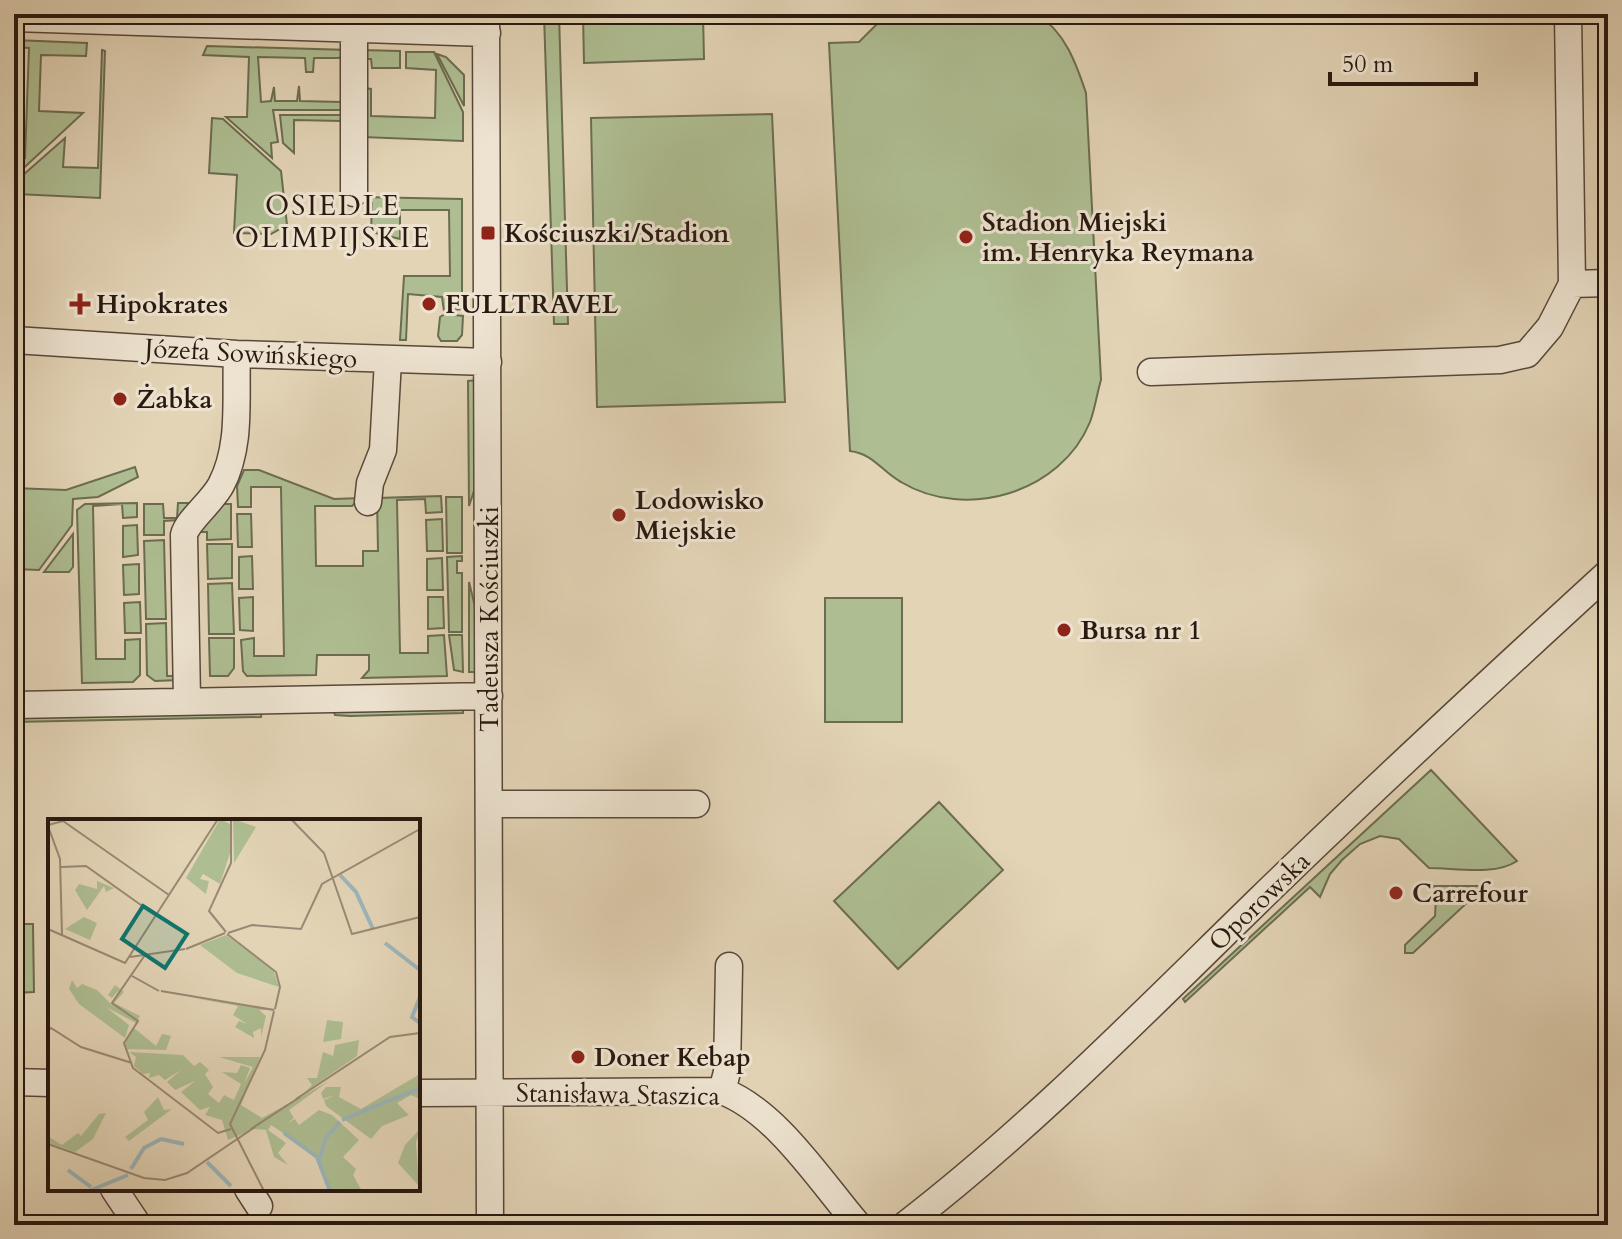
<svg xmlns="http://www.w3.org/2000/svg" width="1622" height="1239" font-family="Cardo,serif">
<rect width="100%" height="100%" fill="#e3d4b6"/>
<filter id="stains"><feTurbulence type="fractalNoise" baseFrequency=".0025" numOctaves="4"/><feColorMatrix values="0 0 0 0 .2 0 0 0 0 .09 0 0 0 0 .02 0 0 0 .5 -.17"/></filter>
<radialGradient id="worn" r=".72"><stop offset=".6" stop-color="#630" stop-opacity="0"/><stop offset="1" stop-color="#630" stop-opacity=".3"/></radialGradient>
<path fill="#aebe92" stroke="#6c6c51" stroke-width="2" d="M544,14H559L568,324H554Z
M583,14H703L704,59L584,63Z
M887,14H1037C1065,32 1076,63 1086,93L1101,380C1097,393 1095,409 1090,422C1061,493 966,521 901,482C881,471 874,454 850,451L829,43L859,42Z
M14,40L87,43L86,56L41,55L39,111L83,113L14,177V158H25L29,48L14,47Z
M207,46L349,50L339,58H314L313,72H306L305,58L258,57L261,102L271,101L274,87L275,101H297L299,86L300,101L342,102L349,110H273L278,142L271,143L272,158L226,117H247L249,57L203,55Z
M102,50L105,51L100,198L17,194L14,284V183L65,138L63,167L98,168Z
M360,50L400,51V68H372L371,59H366Z
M406,52H434L463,112V141L363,137L362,197L462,199V309L444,311L442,297L408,294L406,340H400L404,276H450L449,210H400V239L371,232L372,203L360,202L363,88L371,89V116L435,118L436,70L406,68Z
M437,54L446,57L464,75V106Z
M772,114L785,402L597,407L591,118Z
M280,115H346L342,121L294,120V153L283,143Z
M212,118L223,119L281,171L287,225L271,234L234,233L237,175L209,173Z
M445,314L463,316L462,335L457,341H441L438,336L440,317Z
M477,380L478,479L469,506L468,381Z
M135,467L138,477L98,497L73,499L72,525L39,570L14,569V488L66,490Z
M244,470H259L334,499L360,498L352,506H315L316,566H363V551H378L377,498L441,496L442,512L426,513L425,499L397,500L400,653H428V636L444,635L447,676L362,678L369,670V655H317L316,675L247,676L243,671L241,640L254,638V656H284L281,487H251V507H238L237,486Z
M446,497H462V553H447Z
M137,503V517L123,518L122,504L93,506L96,659H125V640L140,639V675L133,682L82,683L77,510L85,504Z
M178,503H200L179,520L164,521V535H144V504H163L164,518H177Z
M221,504H231V539L207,540V532H193Z
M237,514H251L252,547H238Z
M442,519L443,551H427L426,520Z
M137,525L138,555L123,557V526Z
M73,534V567L69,572H44Z
M164,540L166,619H146L144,541Z
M232,544V578L208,579L207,544Z
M252,556L253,589H239V557Z
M462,556V561H457V573H462V632H449L447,557Z
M442,558L443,590H427V559Z
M139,564V594L124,595L123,565Z
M469,582L478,619V672H469Z
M232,583L234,634H209L208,584Z
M253,597V631L240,630L239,598Z
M428,597H443L444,628L428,629Z
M825,598H902V722H825Z
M140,602L141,633H125L124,603Z
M166,623L167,676H181L180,680L155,681L147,675L146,624Z
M449,635H462L463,672L454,670Z
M209,638H234V668L228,676H210Z
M463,707V713L350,716L335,715L334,712Z
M262,710L261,717L14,722V715Z
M1431,770L1517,861C1495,876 1455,868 1429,868L1399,839L1380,836L1360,844L1342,860L1330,874L1320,897L1310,887L1185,1002L1183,999Z
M939,802L1003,870L898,969L834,901Z
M1434,886H1485L1413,953H1405V945L1435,916L1436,897L1431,889Z
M14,924H33L34,992L14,993Z"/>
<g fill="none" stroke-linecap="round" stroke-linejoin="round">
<g stroke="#58483a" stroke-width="29">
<path id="minor" d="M486,14L490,1225
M14,18L487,33
M354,193V29
M1572,284L1608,283
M14,340L237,354L488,362
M1151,372L1500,360L1527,354L1550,327L1572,284L1568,14
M368,502L370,483L383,450L388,360
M187,700L184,535C187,521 212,502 221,485C242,445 235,398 237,354
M14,705L489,696
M490,804H696
M14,1082L50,1083
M722,1091L727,1072L729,966
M418,1093L722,1091C776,1111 821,1182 858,1225
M114,1189L138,1225
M248,1189L259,1206
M905,1225C1031,1128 1144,1012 1258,901C1373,789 1490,681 1608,573"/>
</g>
<use href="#minor" stroke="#ede3d0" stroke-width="26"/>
</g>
<g fill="#8f2418" stroke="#ede3d0" stroke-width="3">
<rect x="480" y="225" width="16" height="16" rx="4"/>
<circle cx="966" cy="237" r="8"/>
<path d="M76 292h8v8h8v8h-8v8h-8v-8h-8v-8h8z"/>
<circle cx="429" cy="304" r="8"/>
<circle cx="120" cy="399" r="8"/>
<circle cx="619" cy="515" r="8"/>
<circle cx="1064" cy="630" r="8"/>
<circle cx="1396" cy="893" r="8"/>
<circle cx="578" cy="1057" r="8"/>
</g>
<g text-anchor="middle" stroke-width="6" stroke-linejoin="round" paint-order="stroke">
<g font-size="26" font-weight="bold" fill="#291910" stroke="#ede3d0" text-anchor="start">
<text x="982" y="231">Stadion Miejski<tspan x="982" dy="30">im. Henryka Reymana</tspan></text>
<text x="504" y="242">Kościuszki/Stadion</text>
<text x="96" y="313">Hipokrates</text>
<text x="445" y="313">FULLTRAVEL</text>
<text x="136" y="408">Żabka</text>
<text x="635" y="509">Lodowisko<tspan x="635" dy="30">Miejskie</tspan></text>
<text x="1080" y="639">Bursa nr 1</text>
<text x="1412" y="902">Carrefour</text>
<text x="594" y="1066">Doner Kebap</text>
</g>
<g font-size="26" fill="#291910" stroke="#ede3d0">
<text transform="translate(251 353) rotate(3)" y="9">Józefa Sowińskiego</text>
<text transform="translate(489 619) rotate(-90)" y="9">Tadeusza Kościuszki</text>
<text transform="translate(1259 901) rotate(-44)" y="9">Oporowska</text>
<text transform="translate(618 1094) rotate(1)" y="9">Stanisława Staszica</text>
</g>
<g font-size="28" letter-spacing="2" fill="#291910" stroke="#ede3d0">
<text x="333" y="215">OSIEDLE<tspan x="333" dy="32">OLIMPIJSKIE</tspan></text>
</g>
</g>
<g transform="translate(48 819)">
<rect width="372" height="372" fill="#e3d4b6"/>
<path d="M172,0L182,5L183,31L172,65L155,55L152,60L161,62L158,75L138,59ZM185,0L208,8L186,44ZM49,62L66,69L58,73L56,67L39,91L27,71L31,65L49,70ZM36,98L49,104L42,121L17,110ZM178,116L225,150L231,168L189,154L152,126ZM24,161L29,169L34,165L49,171L64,186L71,171L64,179L60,176L67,166L76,173L66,184L92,197L88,204L58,188L81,206L77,219L31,185L21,170ZM146,179L227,190L228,191H211L218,197L213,218V209L205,213L206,219L187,208L191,202L199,205L185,196L190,187ZM279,201L295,203L293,220L275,223ZM86,209L108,227L114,215L123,217L118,231L79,230L77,223ZM311,221L309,237L257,273L264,266L259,259H269L275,233L285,237L287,226ZM81,233L135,236L146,247L152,243L161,251L157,255L165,268L160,275L171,284L176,276L186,281L193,265L174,253L189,254L193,246L202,249L196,265L205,248L171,238H212L193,286L214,299L281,262L241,291L246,299L238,305L247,300L251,306L271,291L284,296L311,321L295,338L308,350L305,356L314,372H283L268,336L223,306L220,311L238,324L230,334L240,346L226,338L218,311L206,310L180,321L174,301L157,296L162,288L152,291L133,273L147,262L127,271L119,263L133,251L117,261L111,256L101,259L102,254L95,255L86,247L88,238ZM372,255V280L363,276L349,284L361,296L334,307L323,320L278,287L276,281L287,276L275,280L273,274L278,268H293L291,278L313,290ZM110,278L116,291L124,290L81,322L77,318L100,301L96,293ZM58,294L45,320L27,333L1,324V318L14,326L30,314L33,317L51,295ZM372,310L368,324L371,367L350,344L357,326Z" fill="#aebe92"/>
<path fill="none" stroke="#9cb5ba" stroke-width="4" d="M292,56L308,73L325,110M337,124L372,151M372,178L364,198L372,204M294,301L372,269M236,314L269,338L282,372M271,342L278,319L292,303M159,343L183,367M83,350L96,329L113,320L136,325M20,351L43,368M41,372L80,356"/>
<path fill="none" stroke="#998974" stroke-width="2" d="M243,0L276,34L304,115L372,98M0,6L15,2L121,76M0,7L12,40L14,116M13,48L38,47L107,96M0,110L77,144L170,0M178,113L161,92L183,44V0M180,114L204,106L253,110L274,65L372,10M179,115L228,153L232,168L227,190M138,130L177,114M97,136L64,184L90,202L76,224L85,249L170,314L183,310M82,138L137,130M84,157L111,172M113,172L226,191M0,212L3,209L33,228L84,244M248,280L342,218L372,214M203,310L252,278M0,325L96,359L117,361L139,354L207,308M216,372L182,305L217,231L226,192"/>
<path fill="#0f766e" fill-opacity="0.15" stroke="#0f766e" stroke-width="4" d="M95,87L139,115L117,149L74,120Z"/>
<rect width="372" height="372" fill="none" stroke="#291910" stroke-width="4"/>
</g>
<rect width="1622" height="1239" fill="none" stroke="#e3d4b6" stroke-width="48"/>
<rect x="16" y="16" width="1590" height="1207" fill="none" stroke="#291910" stroke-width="4"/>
<rect x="24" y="24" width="1574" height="1191" fill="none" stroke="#291910" stroke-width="2"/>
<path d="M1330 72v12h146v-12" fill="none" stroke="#291910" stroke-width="4"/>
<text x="1342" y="72" font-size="24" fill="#291910" stroke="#ede3d0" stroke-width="6" paint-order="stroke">50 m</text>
<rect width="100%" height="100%" filter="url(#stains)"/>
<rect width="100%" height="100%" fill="url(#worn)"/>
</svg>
